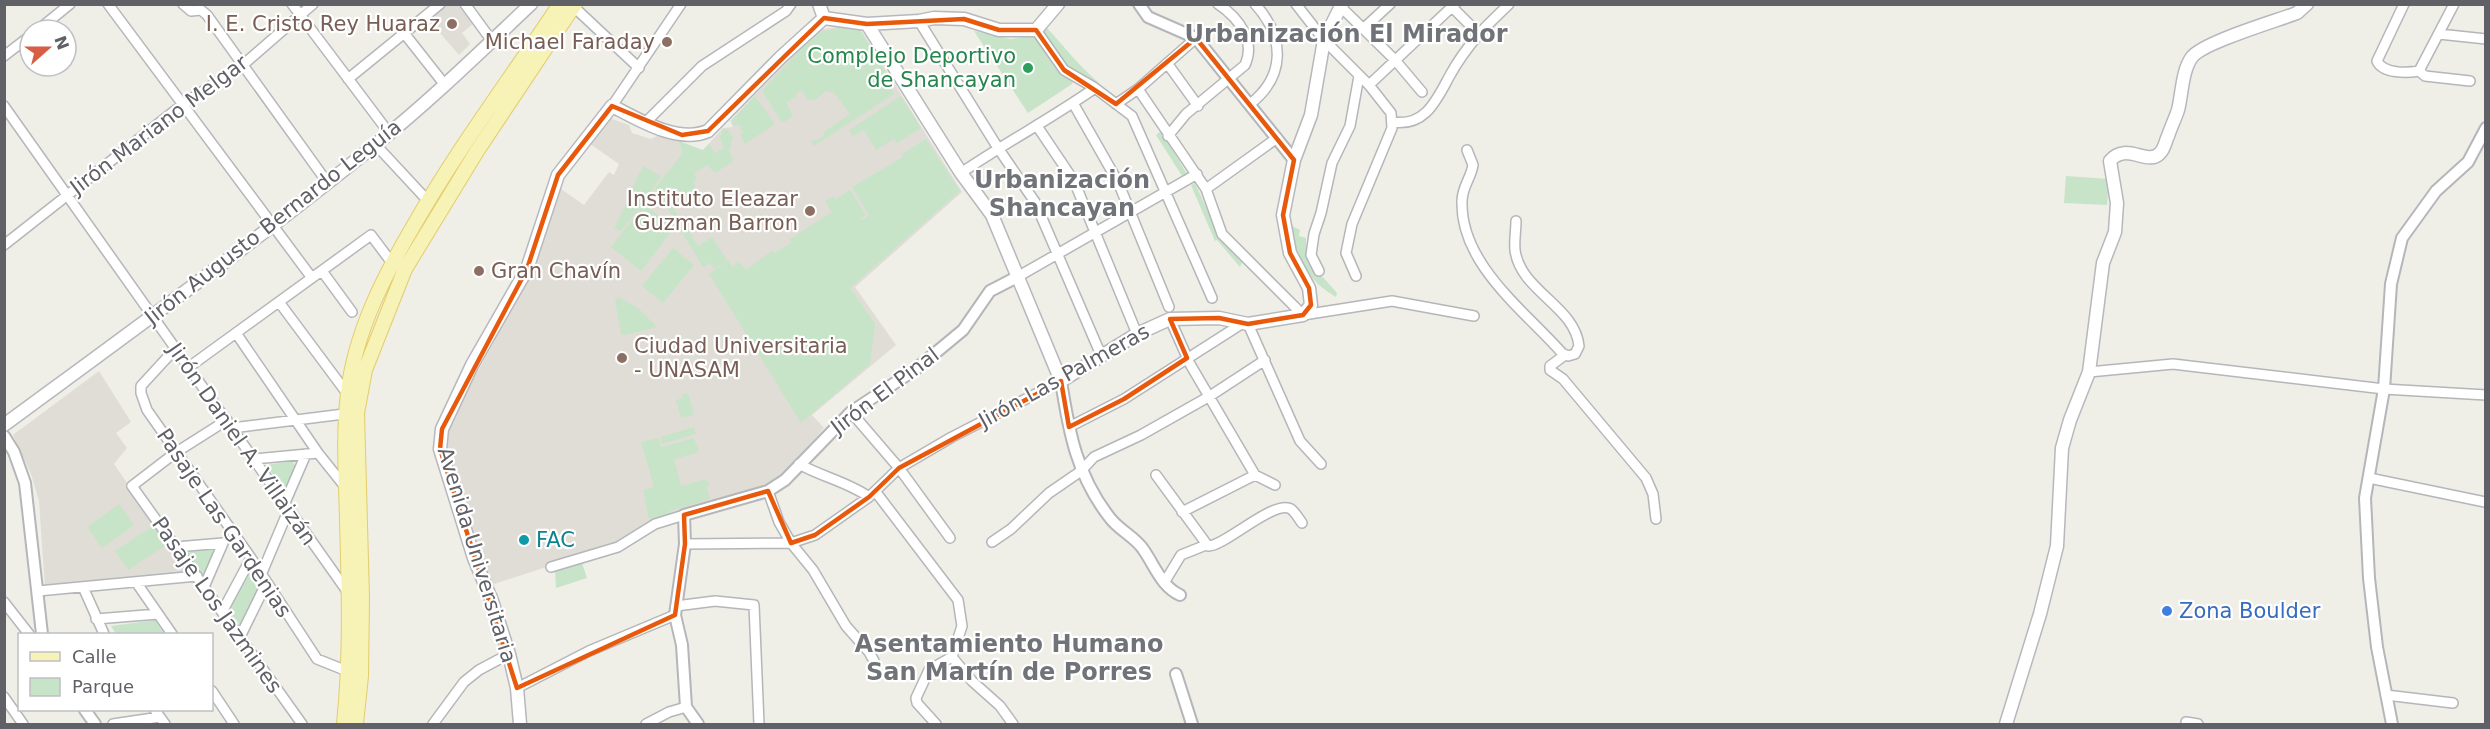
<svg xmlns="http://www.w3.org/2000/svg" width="2490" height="729" font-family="'DejaVu Sans',sans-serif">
<rect width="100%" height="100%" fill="#efeee7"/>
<path fill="#dfddd6" d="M442,5H458L473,24L462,33L470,44L459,55L427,18Z
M844,26L859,27L962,192L855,287L896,345L812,415L824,428L781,480L764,490L655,523L614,545L491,585L473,544L446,448L445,438L458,407L533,272L561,189L584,205L609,172L614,175L619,164L590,144L607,121L612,119L629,125L632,133L651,139L659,135L679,141L682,154L691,158L703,150L723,128L733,127L730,121L817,30Z
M99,371L131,422L116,433L127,448L114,464L191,575L45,587L39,501L31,474L13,435Z"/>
<path fill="#c7e4c9" d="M845,27L859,28L894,85L891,88L894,94L814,146L811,141L822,138L825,131L850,114L834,93L825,91L816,100H807L803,91L797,92L796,97L786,102L793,116L784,122L781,121L762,91L817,32Z
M1047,28C1064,46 1078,65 1098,82L1097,85L1071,70L1043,31Z
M974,31L1010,39L1035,36L1061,74L1073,80L1072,84L1028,113Z
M755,96L775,124L745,144L740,135L743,133L738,124L734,126L732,120Z
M901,96L921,128L897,143L894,139L876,150L864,130L853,136L849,130Z
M723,129L728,130L733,137L729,152L733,159L732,162L715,173L707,165L694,173L697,178L693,182L696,187L671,205L698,246L712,237L727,260L714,269L710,263L703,267L655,188L682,154L679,141L703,150L709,144L715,153L724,148L720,138Z
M1161,131L1187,174L1182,176L1156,135Z
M926,139L960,191L850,288L875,324L870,364L801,423L709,274L728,260L732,267L739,262L746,270L772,251L774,253L791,243L790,239L832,212L825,201L833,196L836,199L850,190L866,215L860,218L862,220L869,215L852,187L903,157L902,154Z
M643,166L661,176L653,188V192L646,199L632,189Z
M2066,176L2109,179L2107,205L2064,203Z
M1195,183L1218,234L1242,263L1240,267L1217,240L1215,241L1191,185Z
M632,192L644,202L621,231L614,228Z
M644,204L674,228L641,271L611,247Z
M1290,225L1300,230L1299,236L1306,238C1306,253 1307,266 1318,277L1321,275L1337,293L1336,297C1307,281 1297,257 1290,225Z
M673,248L694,265L663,303L642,286Z
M619,297L639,309L657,327L625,335L621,334L615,300Z
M688,393L694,415L681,418L676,400L682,398L681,395Z
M694,427L696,434L662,444L660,437Z
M658,438L661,447L694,438L699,452L674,459L681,486L707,479L709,485L706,486L710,499L670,511L671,515L654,521L653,519L649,520L643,490L654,487L641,442Z
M292,461L297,468L285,492L266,465Z
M119,504L134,525L102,548L87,527Z
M153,526L166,545L128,570L115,551Z
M220,545L204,583L183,549Z
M582,563L587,578L556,588L555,570Z
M249,571L260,585L240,625L228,611Z
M155,620L164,634H116L111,626Z"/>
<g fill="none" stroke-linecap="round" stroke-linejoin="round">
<g stroke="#b4b6ba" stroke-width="12">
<path id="minor" d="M108,4L312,278
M183,4L191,11L201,10L207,15L327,182
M292,4L389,133
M465,4L492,41
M1296,4L1324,40L1369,85L1391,113L1392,128L1352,224L1346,253L1356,276
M2404,4L2377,61C2383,74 2407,73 2419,71
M2454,4L2419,71L2425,76L2470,81
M574,7L639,68
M1341,7L1395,60L1422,92
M1452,7L1479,34
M919,21L998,148L1035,202L1101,355
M1363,29L1390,4
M38,30L70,4
M1036,30L1064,70L1095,88L1132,116L1212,298
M404,33L445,85
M2439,34L2486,39
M4,56L30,36
M1167,63L1198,106
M348,79L440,4
M1369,85L1455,4
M1138,89L1206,189L1222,234L1303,315L1392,301L1474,316
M1073,103L1118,182L1169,307
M1116,104L1138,89L1196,38
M1250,104C1286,76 1285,37 1255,4
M4,106L349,594
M612,106L681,4
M646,122L702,66L786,11L791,4
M1392,122C1425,127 1436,101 1449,77C1457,62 1468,47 1479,34C1488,24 1499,14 1509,4
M1037,126L1074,181L1137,334
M1168,136L1186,114L1245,65C1256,41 1239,18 1218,4
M376,145L428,201
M1467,150L1473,165C1471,178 1462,187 1462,201C1460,264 1525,311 1562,353L1568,356L1575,354L1579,346C1575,306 1520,291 1515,250C1514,241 1516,230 1516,221
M961,173C1005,143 1052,118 1095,88
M1206,189L1277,138
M4,245L182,105L244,64L313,4
M322,271L352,312
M1319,271L1311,255L1314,234L1321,213L1332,163L1350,126L1359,76
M1019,276L1197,174
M279,302L349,396
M1170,319L1190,364L1255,475L1182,512
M1248,324L1300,441L1321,464
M236,333L318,453L346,488
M175,349L141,386V393L147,410L251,558L317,659L352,673
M1565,355L1550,366V370L1563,379L1646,478L1653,494L1656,519
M189,367L371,235L392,263
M2089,372L2173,364L2384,389L2486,395
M851,412L899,468L950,538
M227,420L175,453L132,486L302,724
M1069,427L1124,399L1243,323
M232,428L352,413
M253,459L318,453
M799,464C822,477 848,482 869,497
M1156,475L1208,546C1224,547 1274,499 1291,509C1295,512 1299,519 1302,523
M1255,475L1275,485
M2369,478L2485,502
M768,491L779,522L791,543L813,570L846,626L869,652L874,661
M875,491L958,600L962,626L952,657
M284,505L306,454
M992,542L1011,529L1049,493L1081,471L1094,457L1141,435L1210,396L1265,360
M685,544L791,543L815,535L869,497L899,468L952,437L1061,381
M176,547L223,543L204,587
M551,567L618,547L655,524L684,515
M261,575L288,511
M136,582L172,634
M1164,583L1181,555L1206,545
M83,587L104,634
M38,591L197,576
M4,602L29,634
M676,606L715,601L754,605L759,724
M222,612L251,558
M96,619L158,614
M240,637L266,584
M952,657L972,681L1000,706L1013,724
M517,688L589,651L675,615
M212,691L234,724
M2386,695L2453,703
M4,697L23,724
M155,710L165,724
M2186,722L2198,724
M113,724L160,717
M433,724L464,682L479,670L509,654
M646,724L669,712L686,707
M936,724L917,703L916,698L929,670L952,657"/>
</g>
<g stroke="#b4b6ba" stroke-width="14">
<path id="tertiary" d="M1139,4L1148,17L1196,38L1294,160
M1061,381C1069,433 1077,476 1110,518C1119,530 1135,537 1143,549C1155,566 1161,586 1180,595
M4,436L14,452L25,483L42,634
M1176,674L1192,724
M85,710L95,724
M698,724L686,707L682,645L675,615L685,544L684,515L768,491L785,480L851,412L916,369L963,330L990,291L1019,276
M2392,724L2377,647L2369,578L2365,498L2384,389L2391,284L2402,238L2436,191L2468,162L2486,128"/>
</g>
<g stroke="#b6b8bd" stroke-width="15">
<path id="secondary" d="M819,4L824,18L867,24L919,21L934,18L964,19L999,30H1036L1058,4
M867,24L961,173L992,215L1061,381L1137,334L1170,319L1219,318L1248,324L1303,315L1311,305L1309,288L1290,253L1283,215L1294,160L1311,115L1324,40L1342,4
M4,425C129,333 255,242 375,145C430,101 480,52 531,4
M520,724L517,688L509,654L492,601L474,558L440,449L442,429L472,365L527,269L558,175L612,106C639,120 678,144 708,131L781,57L824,18
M2006,724L2040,614L2057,546L2062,448L2070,420L2089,372L2103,263L2115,232L2117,203L2110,161C2126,141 2148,167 2160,153C2165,148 2165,142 2168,136C2171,127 2175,119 2178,110C2182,95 2182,70 2192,57C2204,42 2276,21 2297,13L2307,4"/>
</g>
<g stroke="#e3cd6c" stroke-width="16">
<path id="primary" d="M344,724C351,656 349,589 347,520C346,478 343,434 348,393C355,332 384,276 414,225C458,148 511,78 560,4
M356,724L361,676L362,598L357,413L365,370L405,269L477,151L575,4"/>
</g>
<use href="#minor" stroke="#fff" stroke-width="9"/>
<use href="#tertiary" stroke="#fff" stroke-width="10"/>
<use href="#secondary" stroke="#fff" stroke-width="12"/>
<use href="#primary" stroke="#f7f2b5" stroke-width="14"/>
</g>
<path fill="none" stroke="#e8590c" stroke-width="4.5" stroke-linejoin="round" d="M824,18L867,24L964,19L999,30H1036L1064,70L1116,104L1196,38L1294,160L1283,215L1290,253L1309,288L1311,305L1303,315L1248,324L1219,318L1170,319L1187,358L1124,399L1069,427L1061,381L899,468L869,497L815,535L791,543L768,491L684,515L685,544L675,615L517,688L440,449L442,429L527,269L558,175L612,106L682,135L708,131Z"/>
<g fill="#8d6e63" stroke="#fff" stroke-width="2">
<circle cx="452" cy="24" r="6"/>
<circle cx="667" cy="42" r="6"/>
<circle cx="810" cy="211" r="6"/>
<circle cx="479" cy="271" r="6"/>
<circle cx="622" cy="358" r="6"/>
</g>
<circle fill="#2e9e5b" stroke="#fff" stroke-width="2" cx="1028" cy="68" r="6"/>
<circle fill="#0f9aa8" stroke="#fff" stroke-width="2" cx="524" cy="540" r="6"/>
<circle fill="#3f7fe0" stroke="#fff" stroke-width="2" cx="2167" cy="611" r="6"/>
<g text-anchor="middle" stroke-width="4.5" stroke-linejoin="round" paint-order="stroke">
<g font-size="21" fill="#785e54" stroke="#fff" text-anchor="end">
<text x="440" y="31">I. E. Cristo Rey Huaraz</text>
<text x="655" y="49">Michael Faraday</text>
<text x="798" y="206">Instituto Eleazar<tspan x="798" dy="24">Guzman Barron</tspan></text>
<text x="491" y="278" text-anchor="start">Gran Chavín</text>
<text x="634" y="353" text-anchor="start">Ciudad Universitaria<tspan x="634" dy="24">- UNASAM</tspan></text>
</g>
<g font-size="21" fill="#27864d" stroke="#fff" text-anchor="end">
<text x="1016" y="63">Complejo Deportivo<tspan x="1016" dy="24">de Shancayan</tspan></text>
</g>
<g font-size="21" fill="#5f6166" stroke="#fff">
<text transform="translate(159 125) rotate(-37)" y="7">Jirón Mariano Melgar</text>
<text transform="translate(273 222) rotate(-38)" y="7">Jirón Augusto Bernardo Leguía</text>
<text transform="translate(1064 376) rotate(-29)" y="7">Jirón Las Palmeras</text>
<text transform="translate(885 391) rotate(-37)" y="7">Jirón El Pinal</text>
<text transform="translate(242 444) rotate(55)" y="7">Jirón Daniel A. Villaizán</text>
<text transform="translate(224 523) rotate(56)" y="7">Pasaje Las Gardenias</text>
<text transform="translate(477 555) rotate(73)" y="7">Avenida Universitaria</text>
<text transform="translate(217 605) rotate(55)" y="7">Pasaje Los Jazmines</text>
</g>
<g font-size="21" fill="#0d838f" stroke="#fff" text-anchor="start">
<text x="536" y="547">FAC</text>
</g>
<g font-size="21" fill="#366cbe" stroke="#fff" text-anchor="start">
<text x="2179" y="618">Zona Boulder</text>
</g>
<g font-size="24" font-weight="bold" fill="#707378" stroke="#fff">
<text x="1346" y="42">Urbanización El Mirador</text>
<text x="1062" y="188">Urbanización<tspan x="1062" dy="28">Shancayan</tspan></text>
<text x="1009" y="652">Asentamiento Humano<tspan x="1009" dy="28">San Martín de Porres</tspan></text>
</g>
</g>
<rect width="2490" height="729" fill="none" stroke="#5f6166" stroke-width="12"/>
<rect x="18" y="633" width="195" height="78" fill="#ffffff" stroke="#bfc0c2" stroke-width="1.5"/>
<rect x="30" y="652" width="30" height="9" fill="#f7f2b5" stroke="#bfc0c2" stroke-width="1.5"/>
<text x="72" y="663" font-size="18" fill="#5f6166">Calle</text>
<rect x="30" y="678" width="30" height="18" fill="#c7e4c9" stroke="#bfc0c2" stroke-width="1.5"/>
<text x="72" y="693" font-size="18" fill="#5f6166">Parque</text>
<g transform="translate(48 48) rotate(69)"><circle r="28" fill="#ffffff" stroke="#bfc0c2" stroke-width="1.5"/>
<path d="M0-4.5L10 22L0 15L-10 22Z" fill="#d75e45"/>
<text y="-9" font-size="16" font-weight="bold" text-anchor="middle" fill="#5f6166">N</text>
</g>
</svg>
